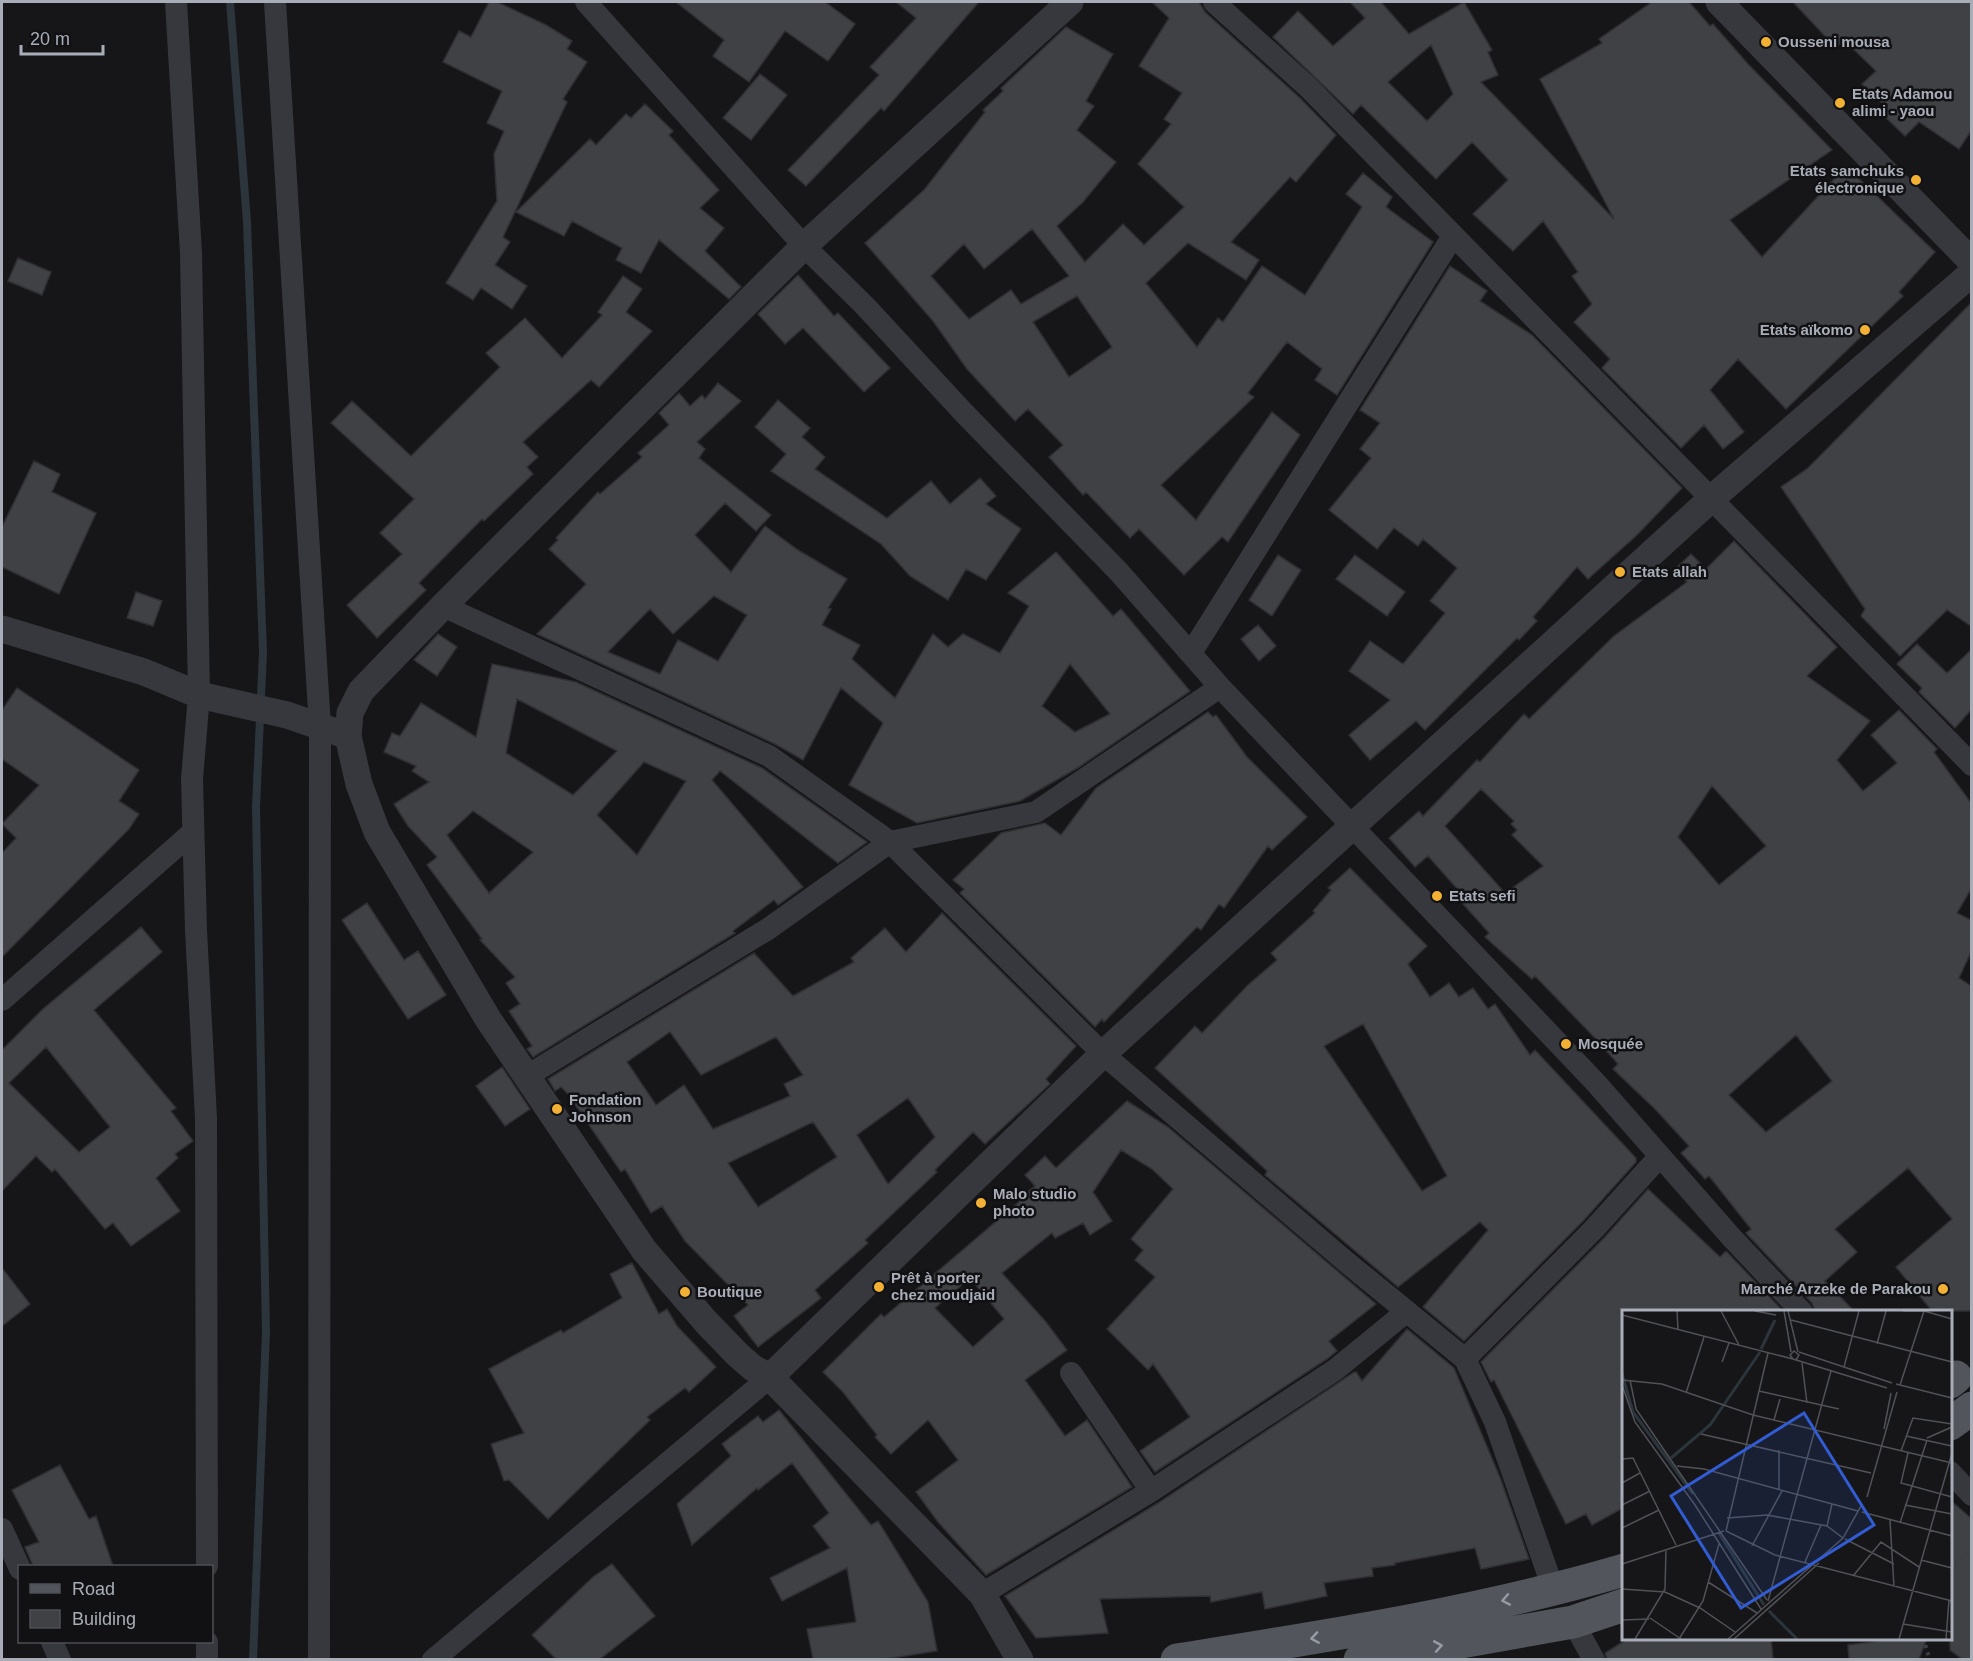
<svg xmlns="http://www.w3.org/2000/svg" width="1973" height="1661" font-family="Arial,sans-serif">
<rect width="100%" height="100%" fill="#161618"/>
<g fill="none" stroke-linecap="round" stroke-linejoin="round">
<path stroke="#2c353c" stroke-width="8" d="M230,2L247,222L263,652L256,807L266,1332L253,1660"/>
</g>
<path fill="#404145" stroke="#303034" stroke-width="1.5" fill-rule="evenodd" d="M489,2H497L546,25L572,41L567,49L587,62L563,99L567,102L503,237L510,242L495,265L527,286L512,309L481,288L473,300L446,283L497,201L494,154L504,131L487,123L502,91L443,62L459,31L471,37Z
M676,2H825L855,24L828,61L785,31L749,82L713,56L724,40Z
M896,2H979L884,111L881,108L806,186L788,170L879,75L870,67L916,18Z
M1152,2H1199L1205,12L1300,98L1336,135L1296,182L1290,177L1231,242L1259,260L1246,280L1188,243L1146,283L1197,347L1218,318L1223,322L1262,266L1305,295L1362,207L1346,194L1363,173L1392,197L1386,207L1433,242L1337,395L1315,380L1322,369L1287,342L1248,393L1254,397L1161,485L1196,520L1272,412L1300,435L1228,542L1222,537L1184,575L1139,529L1130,538L1086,492L1083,495L1049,457L1063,445L1028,409L1015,421L967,369L933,321L865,243L924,190L985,112L983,110L1003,91L1001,88L1066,27L1113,54L1086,101L1094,106L1077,130L1116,162L1083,202L1057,226L1085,262L1123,224L1144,245L1184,207L1138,164L1171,124L1164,119L1182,93L1139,66L1169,18ZM1032,229L1069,276L1021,304L1011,290L969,319L931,276L964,244L984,269ZM1077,296L1112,347L1069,377L1033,322Z
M1350,2H1381L1409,34L1464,2L1492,50L1488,52L1498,75L1481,82L1614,219L1540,79L1602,43L1599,39L1652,2H1689L1710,26L1713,24L1748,64L1832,150L1730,220L1762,257L1846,166L1935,252L1899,292L1903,296L1786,409L1738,359L1710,390L1744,432L1723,449L1704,425L1681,448L1602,368L1610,359L1574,322L1592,304L1572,276L1578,272L1543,221L1513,251L1473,214L1508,180L1472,142L1436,179L1361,105L1353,114L1273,37L1298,11L1333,46L1365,18ZM1431,45L1453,94L1427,121L1388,82Z
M1793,2H1971V131L1959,149L1919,122L1905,136L1882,114L1887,108L1862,84L1876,71L1844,40L1836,48Z
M760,74L787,95L751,140L723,118Z
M645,104L673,131L669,135L719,190L700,208L724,228L705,251L741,287L729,299L659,240L641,273L616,260L622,248L572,221L564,236L516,212L590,139L596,145L626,114L631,118Z
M18,258L51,272L42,295L8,281Z
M1450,266L1487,291L1480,301L1532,335L1682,488L1637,535L1588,579L1577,567L1533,617L1537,621L1519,640L1517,638L1425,730L1416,721L1370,760L1349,735L1390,700L1349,671L1370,641L1403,664L1445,613L1430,601L1457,568L1423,539L1418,546L1394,528L1377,549L1329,510L1371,458L1360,449L1380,423L1360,410Z
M798,275L834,316L838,313L890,368L864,392L803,328L785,344L758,314Z
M623,276L642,289L626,312L652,331L599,387L591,380L523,442L538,457L527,467L533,474L484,521L482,519L419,583L426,590L377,638L347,605L402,554L380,533L414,499L331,423L352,401L411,456L500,367L486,353L525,318L562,358L602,315L598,312Z
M1971,303V626L1947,610L1900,656L1861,616L1865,609L1781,487L1808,468Z
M718,383L741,401L697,442L705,449L699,458L771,515L756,531L725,503L695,535L731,572L765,526L798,550L847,579L828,608L831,609L822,625L860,645L852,659L895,698L933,634L948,647L963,634L1000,653L1029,606L1008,593L1056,552L1113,616L1121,609L1190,691L1079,767L1020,801L917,823L849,785L883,723L841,688L803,760L775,744L537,634L586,584L549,549L558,540L556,538L598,492L600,494L642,457L638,453L669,425L659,413L679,393L690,406L702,395L705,399ZM714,596L747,615L718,661L678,640L660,674L608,652L650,609L673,634ZM1070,664L1110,714L1075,732L1042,706Z
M778,400L810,428L802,437L825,457L815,469L887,518L931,481L950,504L980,478L996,496L986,504L1021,529L986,580L966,569L948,600L910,576L881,544L771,471L786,454L755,427Z
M34,461L60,474L52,492L96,513L59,594L2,567V527Z
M1734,541L1837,647L1807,676L1870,721L1837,760L1863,791L1897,763L1871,735L1899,710L1937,749L1934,752L1971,803V889L1957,913L1971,920V952L1959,978L1971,986V1311H1932L1896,1267L1952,1219L1908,1168L1835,1229L1857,1252L1825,1281L1854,1311H1815L1812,1303L1746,1233L1751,1229L1709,1176L1705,1179L1681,1153L1689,1146L1655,1109L1613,1069L1618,1064L1594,1037L1535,976L1532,979L1485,937L1489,933L1456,896L1460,892L1428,856L1415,867L1389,838L1419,811L1423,816L1477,760L1480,762L1524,714L1529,719L1614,636L1687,582L1675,569L1691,554L1706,569ZM1712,786L1766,846L1719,885L1678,837ZM1481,789L1514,821L1511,824L1517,830L1512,835L1543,866L1505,893L1445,826ZM1796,1035L1832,1081L1766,1132L1729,1095Z
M1278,555L1301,570L1272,616L1249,600Z
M1355,555L1405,592L1387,616L1336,579Z
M136,592L162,601L153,626L127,618Z
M1258,625L1276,646L1259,661L1241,639Z
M438,634L457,647L437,676L414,660Z
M1917,644L1947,673L1971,650V710L1955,728L1919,692L1922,688L1897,664Z
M492,664L576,682L762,768L867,842L838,863L720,771L712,780L803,887L778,905L774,900L733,931L735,933L533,1057L527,1049L532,1046L509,1011L520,1004L506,983L515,977L480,940L482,939L427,865L437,857L408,826L394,804L429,782L412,771L416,766L384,752L392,733L400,736L421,703L476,737ZM517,699L617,751L573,795L506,753ZM644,762L686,781L637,855L597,815ZM473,811L533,852L489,893L447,835Z
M17,688L139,770L119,801L139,814L129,829L2,957V853L16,838L2,824L39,785L2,759V710Z
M1208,712L1213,717L1216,715L1247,757L1307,817L1272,850L1268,846L1224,908L1219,904L1201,930L1197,927L1104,1022L1102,1019L1095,1027L960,893L964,889L953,880L1001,833L1045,823L1061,835L1096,788Z
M1350,868L1427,946L1408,964L1430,997L1449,983L1459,997L1473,988L1488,1009L1495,1004L1530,1055L1535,1050L1636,1158V1162L1584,1220L1464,1341L1423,1307L1488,1230L1480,1222L1398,1287L1265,1175L1267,1171L1155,1068L1195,1026L1202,1033L1248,985L1277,960L1271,953L1315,913L1313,911L1331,890L1328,888ZM1363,1024L1447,1176L1422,1191L1324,1046Z
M367,903L404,960L418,951L446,995L408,1019L342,920Z
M942,913L1076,1046L1046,1079L1050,1084L1023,1109L985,1144L973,1132L935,1170L937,1172L865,1240L868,1243L815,1290L821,1298L758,1347L734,1316L748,1305L685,1241L662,1206L651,1213L625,1169L621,1172L568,1094L561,1087L555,1091L548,1079L754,953L793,996L854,962L851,958L885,928L906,952ZM670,1032L701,1075L776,1037L803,1075L784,1084L790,1096L713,1129L684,1085L656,1105L627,1062ZM908,1098L935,1137L888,1184L857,1135ZM813,1122L837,1157L758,1207L728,1163Z
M141,927L162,952L94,1010L176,1108L171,1111L193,1141L175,1154L178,1158L156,1178L180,1211L131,1246L113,1223L105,1229L55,1169L52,1172L36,1156L2,1191V1050L43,1009ZM46,1047L110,1127L79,1152L9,1083Z
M502,1067L530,1109L505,1126L476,1086Z
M1127,1101L1168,1127L1376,1304L1329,1341L1337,1351L1327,1359L1155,1472L1140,1451L1190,1417L1153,1364L1148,1370L1107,1329L1155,1277L1135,1260L1143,1250L1131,1239L1173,1189L1152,1169L1121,1150L1093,1192L1112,1221L1090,1235L1083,1223L1055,1238L1052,1233L1002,1273L1046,1322L1067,1350L1025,1380L1065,1436L1087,1420L1132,1487L986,1575L938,1522L916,1492L958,1460L928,1420L891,1454L875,1437L877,1435L842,1391L823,1372L881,1314L884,1317L1019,1202L1018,1200L1035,1186L1025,1175L1045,1156L1056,1168ZM970,1278L1004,1319L973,1347L935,1308Z
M1648,1189L1720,1257L1726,1251L1783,1311H1623V1508L1592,1525L1586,1514L1566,1524L1494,1380L1491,1382L1481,1362L1604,1238Z
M632,1263L659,1314L667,1309L677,1326L716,1367L689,1392L685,1388L647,1417L650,1420L548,1519L509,1480L504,1481L491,1444L524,1433L489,1369L561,1330L563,1333L622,1298L610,1274Z
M2,1268L30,1304L2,1326Z
M1407,1329L1454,1368L1501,1480L1529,1559L1481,1569L1475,1548L1395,1563V1565L1372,1568L1373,1576L1324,1583L1327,1596L1265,1609L1262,1592L1211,1602L1210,1596L1100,1599L1108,1633L1036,1638L1005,1596L1158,1503L1353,1373L1356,1372L1362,1381Z
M779,1410L871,1525L878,1521L928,1602L937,1651L886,1659H813L807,1629L856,1622L847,1568L782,1601L770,1578L830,1548L813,1526L829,1513L792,1463L758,1490L757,1488L692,1545L677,1504L731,1456L722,1444L758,1416L763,1422Z
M60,1465L89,1519L96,1516L113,1566H33L25,1547L39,1542L12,1490Z
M1950,1500L1971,1518V1659H1962L1950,1650Z
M612,1564L655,1616L600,1659H556L532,1635L593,1577Z
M1629,1638H1771L1773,1659H1607L1605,1653Z
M1902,1638H1927L1919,1659H1849L1848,1645Z"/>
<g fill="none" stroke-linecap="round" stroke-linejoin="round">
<path stroke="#3d3f44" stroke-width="4" stroke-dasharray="3 4.5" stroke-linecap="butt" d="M1950,1569L1972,1550
M1923,1638L1930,1660"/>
<path stroke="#37383d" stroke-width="22" d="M176,2L191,253L199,695L192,779L196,930L206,1118L207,1566
M275,2L320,727L319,1660
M586,2L804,246L865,306L964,413L1118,571L1220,687L1596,1083L1732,1238L1802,1312
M1214,2L1309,88L1972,765
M443,606L769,756L890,842L1103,1054L1344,1260L1465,1359L1495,1422L1554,1591
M1191,653L1453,236
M2,1000L193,832
M527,1076L768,929L890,842L1036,812L1220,687
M1465,1359L1594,1229L1660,1156
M1071,1373L1151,1491
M1950,1472L1972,1495
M2,1529L20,1569
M982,1594L1151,1491L1335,1370L1406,1312
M1573,1622L1594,1660
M52,1642L60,1660
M207,1642V1660
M433,1660L770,1377"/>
<path stroke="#37383d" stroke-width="27" d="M1719,2L1972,262
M2,629L144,672L199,695L287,715L348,736
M770,1377L1103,1054L1711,499L1972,273
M1020,1660L982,1594L770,1377L753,1368L738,1355L707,1323L644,1250L488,1019L377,832L359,784L348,736L350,713L361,691L443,606L804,246L1070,2"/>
<path stroke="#53555c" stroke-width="33" d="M1950,1382L1956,1377
M1950,1424L1972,1408
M1177,1660C1327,1636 1478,1613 1624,1570
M1360,1660L1573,1622L1624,1605"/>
</g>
<defs><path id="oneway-chevron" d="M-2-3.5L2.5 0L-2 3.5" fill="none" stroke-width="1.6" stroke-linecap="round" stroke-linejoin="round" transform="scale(1.5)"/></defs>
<g stroke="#979ba6">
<use href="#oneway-chevron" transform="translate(1506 1600) rotate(169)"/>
<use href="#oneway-chevron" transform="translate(1315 1638) rotate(171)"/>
<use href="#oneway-chevron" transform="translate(1438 1646) rotate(-10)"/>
</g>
<g fill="#f2b134" stroke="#111113" stroke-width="2">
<circle cx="1766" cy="42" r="6"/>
<circle cx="1840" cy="103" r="6"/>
<circle cx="1916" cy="180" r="6"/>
<circle cx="1865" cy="330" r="6"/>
<circle cx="1620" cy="572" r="6"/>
<circle cx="1437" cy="896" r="6"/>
<circle cx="1566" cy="1044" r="6"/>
<circle cx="557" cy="1109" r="6"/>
<circle cx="981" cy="1203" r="6"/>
<circle cx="879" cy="1287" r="6"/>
<circle cx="1943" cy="1289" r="6"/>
<circle cx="685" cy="1292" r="6"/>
</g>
<g text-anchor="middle" stroke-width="5" stroke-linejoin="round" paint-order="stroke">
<g font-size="15" font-weight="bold" fill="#a8adb8" stroke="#111113" text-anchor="start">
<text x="1778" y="47">Ousseni mousa</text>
<text x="1852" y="99">Etats Adamou<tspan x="1852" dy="17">alimi - yaou</tspan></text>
<text x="1904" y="176" text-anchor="end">Etats samchuks<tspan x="1904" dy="17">électronique</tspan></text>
<text x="1853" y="335" text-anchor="end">Etats aïkomo</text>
<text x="1632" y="577">Etats allah</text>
<text x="1449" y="901">Etats sefi</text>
<text x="1578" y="1049">Mosquée</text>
<text x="569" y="1105">Fondation<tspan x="569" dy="17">Johnson</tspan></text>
<text x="993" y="1199">Malo studio<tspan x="993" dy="17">photo</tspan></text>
<text x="891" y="1283">Prêt à porter<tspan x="891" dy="17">chez moudjaid</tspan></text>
<text x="1931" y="1294" text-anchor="end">Marché Arzeke de Parakou</text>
<text x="697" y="1297">Boutique</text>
</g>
</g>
<g transform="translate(1622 1310)">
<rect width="330" height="330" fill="#161618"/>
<path fill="none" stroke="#2c353c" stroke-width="3" d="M139,39L153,10M0,64L11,102L71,184M49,148L88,115L138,42M97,223L142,295M147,301L175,329"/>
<path fill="none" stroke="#505258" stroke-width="1.5" d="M55,1L56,20M99,1L117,35M133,1L154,5M162,1L169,42M166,1L176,42M281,1H302L330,9M0,5L171,49M169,10L330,52M255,34L264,1M177,42L270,73M174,50L177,45L172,41L168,45L171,49L265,78M100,52L107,33M180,53L185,93M222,57L237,1M0,70L40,74L131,105L330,153M8,70L14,99L145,290M274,74L330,88M0,75L13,112L73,195L139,299M278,75L302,1M137,81L217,99M64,83L82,27M152,110L158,89M262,119L269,83M79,124L249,163M284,126L330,136M305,128L330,117M279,141L291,108L330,114M286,143L279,173L330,187M0,149L11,148L54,235M55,156L82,159L236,201M0,173L18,163M157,180V140M245,187L275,82M0,195L28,181M283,195L330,204M240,202L330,226M105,208L145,205L205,216L221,228M268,210L272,277M278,213L305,130M205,216L210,194M0,218L37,200M104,221L153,245L330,291M104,221L146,43M223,229L272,254M130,236L160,181M299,250L330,258M183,252L199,215M0,254L102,221M231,266L259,232L297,257M86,272L135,303M0,279L43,282L78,298L113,322M146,291L209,61M28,308L59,329M0,310L27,309M281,314L330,322M13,329L43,279L44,239M57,329L81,291L97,234M106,329L221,228L239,196M112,329L197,253M277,329L330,143M324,329L327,290"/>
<path fill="#325cd3" fill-opacity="0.15" stroke="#325cd3" stroke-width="3" d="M182,103L252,215L119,298L49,186Z"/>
<rect width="330" height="330" fill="none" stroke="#a8adb8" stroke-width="3"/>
</g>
<rect width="1973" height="1661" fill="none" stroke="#a8adb8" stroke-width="6"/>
<rect x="18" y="1565" width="195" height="78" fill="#111113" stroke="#4d4f55" stroke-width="1.5"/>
<rect x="30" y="1584" width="30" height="9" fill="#53555c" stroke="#4d4f55" stroke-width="1.5"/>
<text x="72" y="1595" font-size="18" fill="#a8adb8">Road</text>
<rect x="30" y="1610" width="30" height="18" fill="#404145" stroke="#4d4f55" stroke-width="1.5"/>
<text x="72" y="1625" font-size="18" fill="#a8adb8">Building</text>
<path d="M21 45v9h82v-9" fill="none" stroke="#a8adb8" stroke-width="3"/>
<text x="30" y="45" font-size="18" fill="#a8adb8" stroke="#111113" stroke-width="4.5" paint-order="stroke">20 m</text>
</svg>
